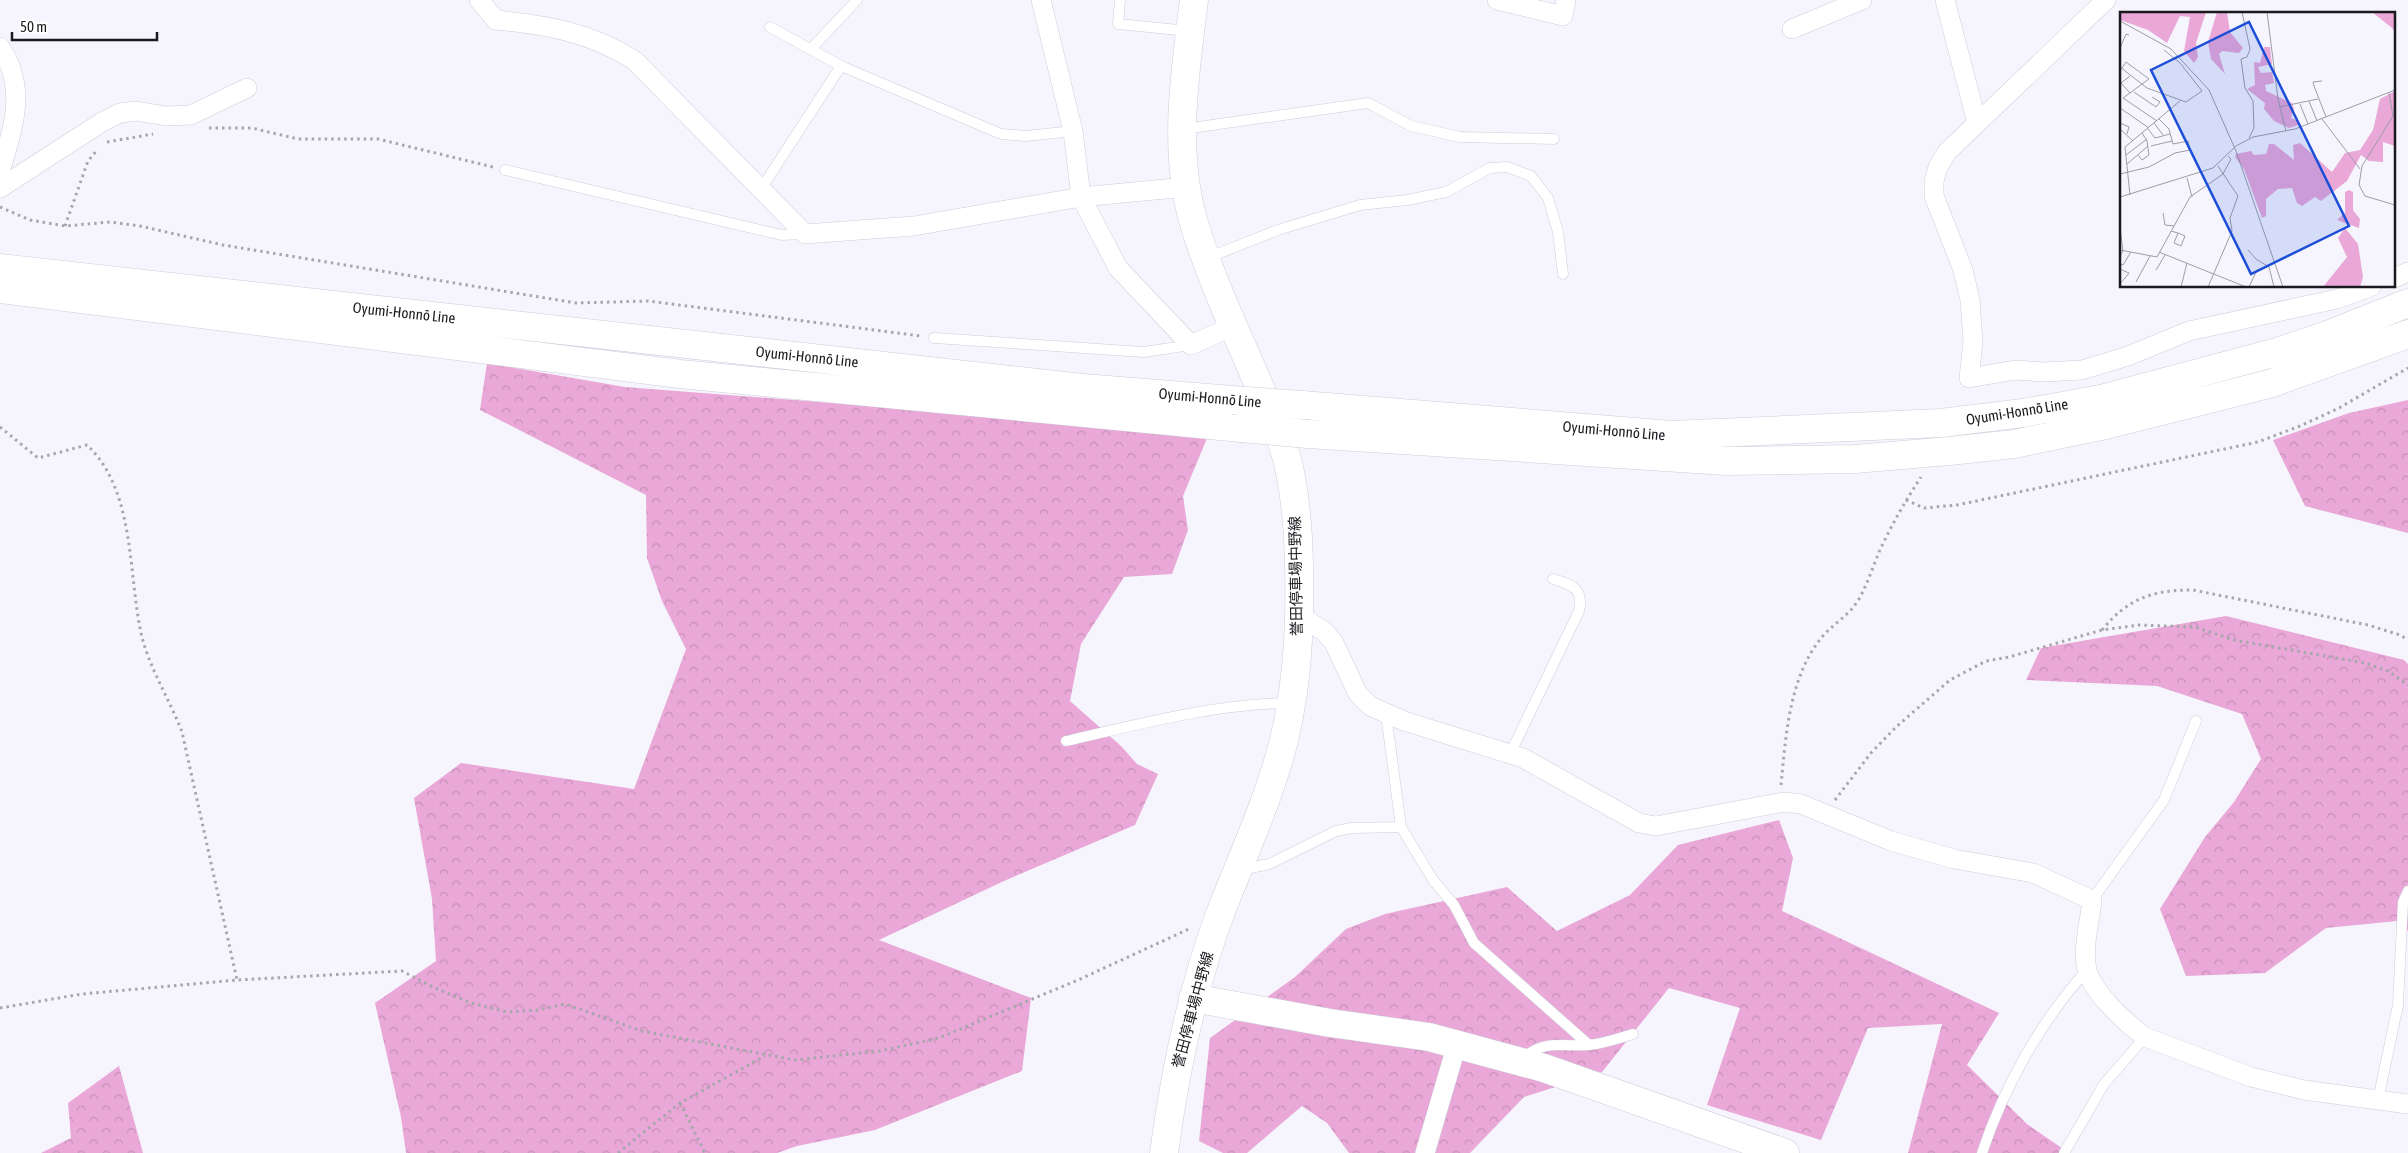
<svg xmlns="http://www.w3.org/2000/svg" width="2408" height="1153" font-family="'Asap Condensed','Noto Sans JP',sans-serif">
<defs>
<pattern id="forest-crowns" width="20" height="18" patternUnits="userSpaceOnUse" patternTransform="scale(1.25)"><rect width="20" height="18" fill="#e9a8d7"/><path d="M2 6a3 3 0 1 1 6 0M12 15a3 3 0 1 1 6 0" fill="none" stroke="#c790b8"/></pattern>
</defs>
<rect width="100%" height="100%" fill="#f6f5fe"/>
<path fill="url(#forest-crowns)" d="M487,363L625,387L1029,418L1215,419L1183,496L1188,530L1172,574L1124,577L1081,644L1070,701L1121,746L1137,764L1158,774L1135,825L1004,881L879,940L1031,998L1022,1071L875,1130L797,1146L777,1153H406L401,1117L375,1003L436,961L432,899L414,798L461,763L634,789L686,649L662,601L647,558L646,495L480,410Z
M2408,400V533L2305,506L2273,440L2349,413Z
M2226,616L2404,660L2408,664V931L2397,921L2326,928L2265,973L2186,976L2160,909L2205,837L2234,802L2261,759L2242,714L2157,686L2026,680L2041,648Z
M1779,820L1793,858L1782,911L1999,1013L1967,1065L2027,1124L2069,1153H1908L1942,1024L1868,1028L1821,1140L1707,1105L1740,1008L1669,988L1602,1072L1524,1097L1470,1153H1349L1327,1123L1302,1106L1247,1153H1223L1199,1141L1210,1038L1295,977L1346,929L1385,914L1507,887L1557,931L1630,895L1678,845Z
M119,1066L143,1153H41L71,1138L68,1103Z"/>
<g fill="none" stroke-linecap="round" stroke-linejoin="round">
<g stroke="#ceccdb" stroke-width="11">
<path id="lane" d="M1120,0L1118,24L1189,31
M770,27L841,66L1001,134L1026,136L1073,131
M811,49L857,0
M1184,129L1368,103L1411,126L1460,137L1554,139
M505,170L782,235L804,234
M761,189L841,66
M1207,258L1278,230L1360,205L1407,200L1446,192L1490,168L1507,167L1531,176L1548,198L1558,232L1563,274
M934,338L1144,352L1191,345
M1386,714L1401,827L1433,880L1454,905L1474,943L1589,1045
M1066,741C1140,724 1214,704 1290,703
M1510,754L1579,611C1584,588 1572,585 1553,579
M1241,870L1269,864L1336,831L1352,828L1401,827
M2092,900L2164,800L2196,721
M1523,1059C1543,1039 1562,1047 1588,1045C1603,1044 1619,1038 1633,1034
M2378,1100L2398,1005L2403,902L2408,891
M1982,1153C2004,1087 2040,1022 2087,970
M2064,1153L2104,1084L2145,1037"/>
</g>
<g stroke="#ceccdb" stroke-width="20">
<path id="street" d="M479,0L496,20C547,25 589,32 634,60L805,234L914,226L1081,197L1186,187
M1041,0L1073,131L1081,197L1118,268L1191,345L1233,326
M1497,0L1563,16L1566,0
M1945,0L1977,123
M2106,0L1947,152L1938,167L1934,181V196L1963,270L1970,300L1973,342L1969,378L2015,370L2044,372L2082,370L2128,356L2189,331L2337,299L2372,286
M1792,29L1862,0
M0,47C27,86 14,129 0,171
M0,188L102,122L120,113L136,111L166,116L191,115L247,88
M2394,278L2408,272
M1299,615L1325,632L1334,643L1358,694L1370,706L1404,721L1523,758L1639,823L1656,826L1784,802L1801,804L1891,841L1954,859L2033,873L2092,900C2090,921 2082,948 2087,970C2093,993 2126,1023 2145,1037L2251,1077L2304,1090L2408,1104
M1425,1153L1457,1044"/>
</g>
<g stroke="#ceccdb" stroke-width="29">
<path id="secondary" d="M1193,998L1330,1023L1429,1037L1544,1068L1785,1153
M1164,1153C1175,1071 1191,992 1220,914C1242,857 1269,800 1284,740C1300,674 1301,605 1298,537C1296,508 1293,476 1284,449C1257,371 1216,299 1193,220C1173,149 1185,72 1194,0"/>
</g>
<g stroke="#ceccdb" stroke-width="29">
<path id="primary" d="M0,268L1083,388L1233,400
M0,289L680,374L1241,428
M1302,405L1672,435L1941,423L2023,413L2101,399L2277,352L2330,334L2408,303
M1308,434L1726,461L1855,459L1949,451L2014,444L2106,425L2206,400L2272,383L2408,334"/>
</g>
<path stroke="#a7a6ad" stroke-width="3" stroke-dasharray="2.5 4" stroke-linecap="butt" d="M209,128H252L298,139H378L493,167
M107,142L153,134
M0,207L30,220L65,226L110,222L140,226L223,245L576,303L648,301L921,336
M65,226L88,161L98,149
M0,427L38,458L87,445C135,490 128,572 141,633C149,668 169,698 182,732L237,980
M1906,500L1924,508L1957,505L2258,442L2300,426L2339,408L2408,368
M2102,630C2128,598 2153,590 2193,590L2368,625L2400,635L2408,640
M1781,785C1786,735 1789,677 1822,637C1834,623 1850,615 1859,599C1868,583 1873,566 1880,550C1892,524 1906,500 1921,477
M1835,800L1871,753L1896,727L1950,680L1986,661L2009,657L2102,630L2139,625L2195,627L2234,640L2365,663L2388,671L2408,685
M0,1008L82,994L237,980L402,971L435,988L471,1003L507,1012L538,1010L565,1004L642,1031L795,1060L880,1051L939,1038L1078,980L1189,929
M680,1103L705,1153
M618,1153L680,1103L765,1056"/>
<use href="#lane" stroke="#fff" stroke-width="10"/>
<use href="#street" stroke="#fff" stroke-width="19"/>
<use href="#secondary" stroke="#fff" stroke-width="28"/>
<use href="#primary" stroke="#fff" stroke-width="28"/>
<g stroke="#ceccdb" stroke-width="29" stroke-linecap="butt">
<path id="primary-bridge" d="M1233,400L1302,405
M1241,428L1308,434"/>
</g>
<use href="#primary-bridge" stroke="#fff" stroke-width="28"/>
</g>
<g text-anchor="middle" stroke-width="4" stroke-linejoin="round" paint-order="stroke">
<g font-size="15" fill="#1a191e" stroke="#fff">
<text transform="translate(404 313) rotate(6)" y="5">Oyumi-Honnō Line</text>
<text transform="translate(807 357) rotate(6)" y="5">Oyumi-Honnō Line</text>
<text transform="translate(1210 398) rotate(5)" y="5">Oyumi-Honnō Line</text>
<text transform="translate(2017 412) rotate(-9)" y="5">Oyumi-Honnō Line</text>
<text transform="translate(1614 431) rotate(5)" y="5">Oyumi-Honnō Line</text>
<text transform="translate(1296 576) rotate(-91)" y="5">誉田停車場中野線</text>
<text transform="translate(1193 1010) rotate(-75)" y="5">誉田停車場中野線</text>
</g>
</g>
<g transform="translate(2120 12)">
<rect width="275" height="275" fill="#f6f5fe"/>
<path d="M0,0H86L76,31L78,45L74,51L64,39L70,5L60,4L47,31L28,18L0,8ZM97,0H107L110,20L123,36L119,41L102,39L99,42L105,62L91,47L88,30ZM252,0H275V19L272,16ZM144,35H150L152,52L138,55L141,61L152,60L154,71L145,73L146,79L172,91L174,97L171,106L178,109V113L169,116L154,109L144,97L145,91L127,77L135,73L134,50L140,51ZM275,79V134L263,130V150L249,149L241,143L227,169L201,189L195,185L182,194L177,191L172,176L158,177L146,187V204L142,206L124,157L115,145L116,142L131,139L134,143L146,142L149,132H154L174,148L173,133L180,131L212,160L225,141L240,138L253,118L260,87ZM229,178L233,180V198L240,207L239,216L217,208L225,201V180ZM225,216L238,232L243,265L240,275H203L227,245L218,226Z" fill="#e9a8d7"/>
<path fill="none" stroke="#9e9da4" stroke-width="1" d="M122,0L130,37L127,45L121,47L125,76L133,89L134,116L129,126M147,0L158,87L166,119M0,9L51,37L89,78L116,139L163,275M0,36L6,22L9,23M0,55L27,76L66,90L82,79L60,51L44,38M0,59L6,50L29,67L3,86L37,109M10,64L1,71L10,81M202,69L193,70L194,74L206,105M14,80L36,95L40,90L32,85M269,81L273,104L242,154L239,173L245,184L275,193M189,89L197,109M180,92L188,112M159,95L198,87M0,96L29,116M202,107L240,157M0,111L9,115L7,122M34,111L43,123M0,117L13,129M28,117L35,126L50,122M31,134L52,129M6,143L27,127M18,143L22,148L29,143L27,129L22,121M7,152L28,134M0,162L29,155L55,141L70,138L68,129L53,132L49,117L39,107M67,166L72,185M10,183L5,135L60,89M0,185L93,156L116,134L133,125L175,117L275,78M43,201L45,213L54,214M0,216L3,239L0,244M51,219L58,221L65,224L61,234L54,231L58,221M0,238L37,245L70,185L103,162L111,147L108,144M128,238L136,247L149,255L154,275M39,240L126,275M0,252L3,253L11,240M0,257L9,261L0,272M36,258L45,243M16,270L30,244M61,275L67,251M88,275L112,219L110,206L118,184L98,154M129,275L137,258L147,255"/>
<path fill="#1d4ed8" fill-opacity="0.15" stroke="#1d4ed8" stroke-width="2.5" d="M129,10L229,214L131,262L31,58Z"/>
<rect width="275" height="275" fill="none" stroke="#1a191e" stroke-width="2.5"/>
</g>
<path d="M12 32v8h145v-8" fill="none" stroke="#1a191e" stroke-width="2.5"/>
<text x="20" y="32" font-size="15" fill="#1a191e" stroke="#ffffff" stroke-width="4" paint-order="stroke">50 m</text>
</svg>
